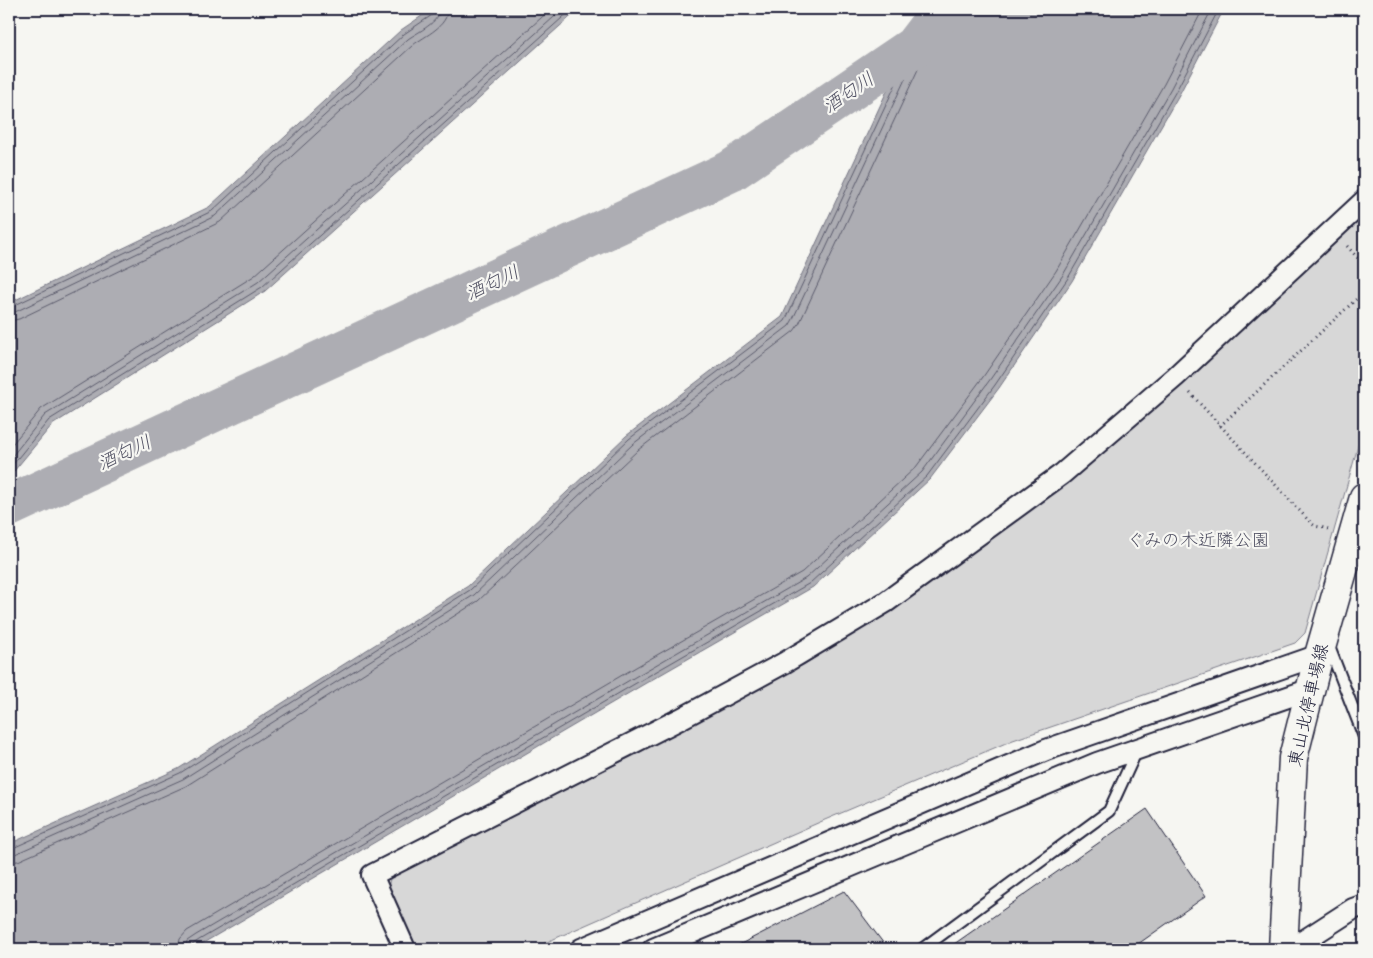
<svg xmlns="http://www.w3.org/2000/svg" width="1373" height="958" font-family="Itim,'Klee One',sans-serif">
<rect width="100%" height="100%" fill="#f6f6f2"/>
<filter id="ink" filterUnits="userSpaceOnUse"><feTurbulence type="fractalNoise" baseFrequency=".02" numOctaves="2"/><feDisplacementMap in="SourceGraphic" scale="10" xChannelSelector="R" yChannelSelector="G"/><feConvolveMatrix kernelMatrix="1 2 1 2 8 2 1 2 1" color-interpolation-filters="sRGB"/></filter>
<g filter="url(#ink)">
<path fill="#d7d7d7" stroke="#7c7c89" d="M1364,209V425L1305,633L1295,643L1013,740L820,822L531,949H413L387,891L391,875L639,753L721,704L805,664L917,591L1104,451Z"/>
<path fill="#adadb3" stroke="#757583" d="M432,9H579L265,291L52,425L9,477V303L209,207L401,30Z
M925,9H1224L1180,93L1072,281L999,388L930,479L813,587L646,683L193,949H9V844L178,769L468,586L626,436L782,317Z"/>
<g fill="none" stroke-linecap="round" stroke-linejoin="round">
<path stroke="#5a5a6b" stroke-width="1" d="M9,307L13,306L212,211L404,34L432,15L434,9
M9,313L15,312L215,216L408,39C418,32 440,22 440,9
M9,321L19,319L220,222L413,45C426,35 447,27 448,9
M9,448L41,409L254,276L551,9
M9,460L45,415L258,282L563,9
M9,469L49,420L262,287L572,9
M9,849L13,848L180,773L470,590L629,439L785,321L929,13L930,9
M9,855L15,854L183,779L474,595L633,444L789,326L792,321L935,15L936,9
M9,862L18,861L186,786L478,601L638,450L794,331L799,324L942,18L943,9
M178,949L180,939L187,931L636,667L802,572L916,467L983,377L1056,271L1164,84L1203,9
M185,949L187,941L196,935L640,674L806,578L922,472L989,381L1063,275L1171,88L1212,9
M191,949L193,944L199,940L643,679L810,583L927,476L995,385L1068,278L1176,91L1219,9"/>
<path stroke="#adadb3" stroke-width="42" d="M9,506L731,171L914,47L943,9"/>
</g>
<path fill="#c2c2c4" stroke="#22223b" d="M1147,809L1206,896L1131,949H947Z
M844,891L887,948L886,949H731Z"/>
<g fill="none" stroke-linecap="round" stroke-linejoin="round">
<g stroke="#22223b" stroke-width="14">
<path id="lane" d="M1328,644L1364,737
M922,949L1109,811L1137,750"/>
</g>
<g stroke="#22223b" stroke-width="24">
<path id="street" d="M405,949L372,875L680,719L784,663L886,602L1062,474L1175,377L1364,201
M581,949L1046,750L1319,655
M653,949L1097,763L1311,689
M1291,949L1353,909L1364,905"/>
</g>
<g stroke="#22223b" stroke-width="31">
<path id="secondary" d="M1283,949L1293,758L1319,655L1364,497"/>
</g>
<path stroke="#22223b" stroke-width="3" stroke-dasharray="1 4" stroke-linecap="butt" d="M1347,246L1364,265
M1190,393L1311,523L1315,526L1329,529
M1220,426L1364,292"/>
<use href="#lane" stroke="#f6f6f2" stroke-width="10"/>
<use href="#street" stroke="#f6f6f2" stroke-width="20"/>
<use href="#secondary" stroke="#f6f6f2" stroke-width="28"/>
</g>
</g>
<g text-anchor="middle" stroke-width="4.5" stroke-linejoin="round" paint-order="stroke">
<g font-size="18" fill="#4f4f62" stroke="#f6f6f2">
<text x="1198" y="546">ぐみの木近隣公園</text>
</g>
<g font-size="18" fill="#22223b" stroke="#f6f6f2">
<text transform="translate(1308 705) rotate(-77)" y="6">東山北停車場線</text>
</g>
<g font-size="19" font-style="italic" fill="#535365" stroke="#f6f6f2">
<text transform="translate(848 92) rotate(-34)" y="7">酒匂川</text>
<text transform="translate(492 282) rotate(-25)" y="7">酒匂川</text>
<text transform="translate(124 452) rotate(-25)" y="7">酒匂川</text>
</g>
</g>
<rect width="1373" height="958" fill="none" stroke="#f6f6f2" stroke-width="30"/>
<rect x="15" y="15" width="1343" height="928" fill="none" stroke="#22223b" stroke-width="2" filter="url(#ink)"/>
</svg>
